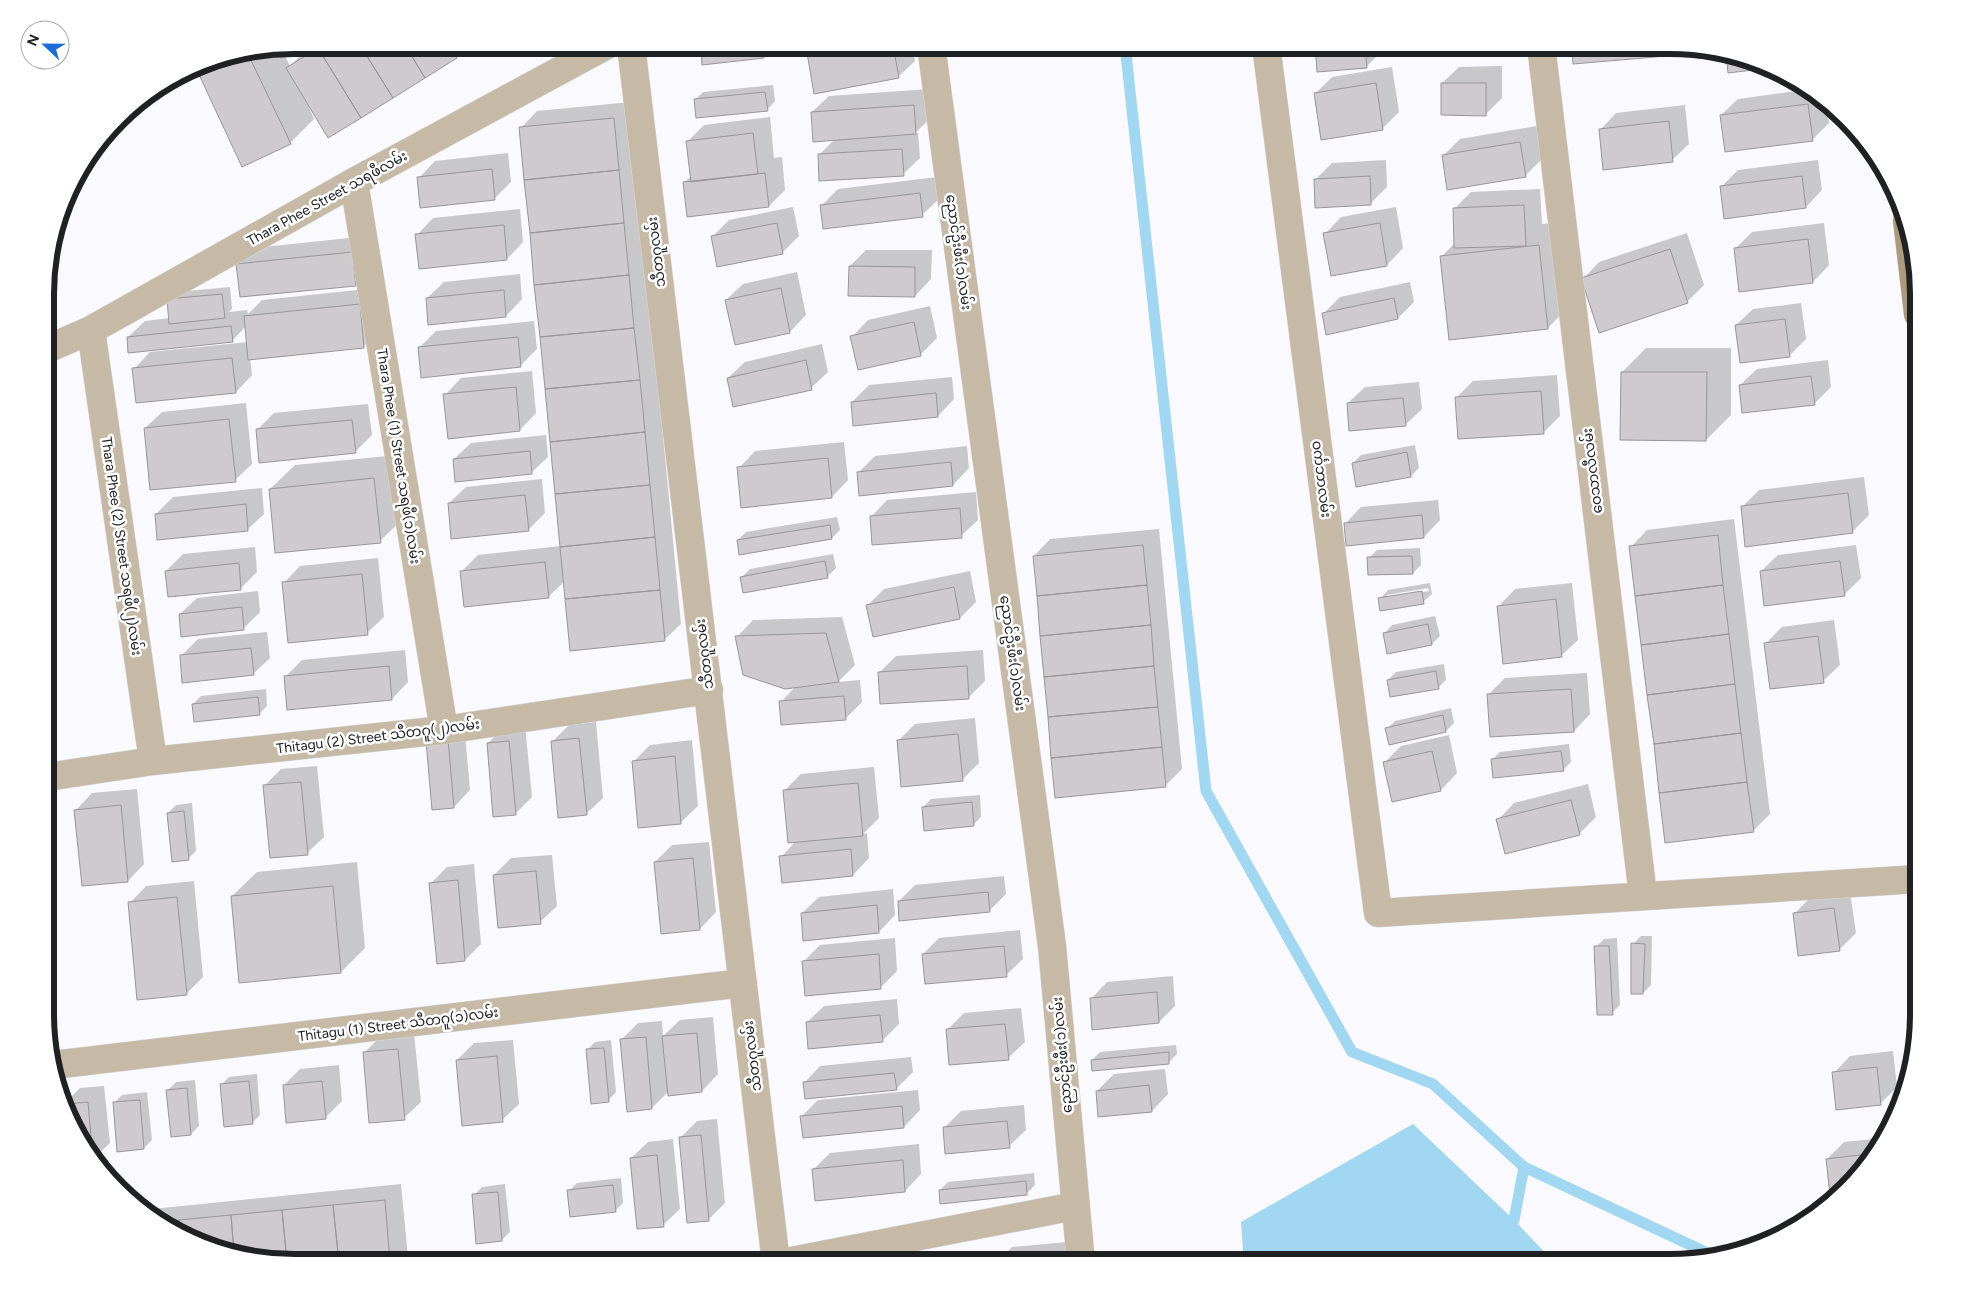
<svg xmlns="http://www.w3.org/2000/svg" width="1964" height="1308" font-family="Figtree,'Noto Sans Myanmar',sans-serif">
<rect width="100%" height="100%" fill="#fafafe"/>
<path fill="#a1d7f1" d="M1413,1124L1514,1220L1555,1263H1244L1241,1222Z"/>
<path fill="#0003" fill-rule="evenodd" d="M315,45H468L456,57L308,105L314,119L290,143L196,66L281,48L290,66L304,52Z
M704,45H771V49L763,57L702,47Z
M810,45H912L915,61L898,77L807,47Z
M1316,45H1383V50L1367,66Z
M1573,45H1670L1676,46L1666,55Z
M1502,66V98L1486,114L1442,83L1459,67Z
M1392,67L1399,112L1382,129L1315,94L1332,77Z
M773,85L775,101L767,110L695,100L703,92Z
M930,89L932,117L915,133H918L920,158L903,174L819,155L835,139L812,112L829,96Z
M1811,89L1826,103L1829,123L1812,140L1721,115L1738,99Z
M631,102L681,624L664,640L565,581L548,597L461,572L478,555L561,546L521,128L537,111Z
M1685,105L1689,144L1672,160L1600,130L1616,113Z
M770,117L774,158L782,157L785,190L769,206L684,183L691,176L688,141L704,125Z
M1537,126L1542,159L1525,176L1443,156L1460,139Z
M508,153L511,182L494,199L419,178L435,161Z
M1386,160L1387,187L1371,203L1315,180L1332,163Z
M1818,160L1822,190L1806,207L1721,187L1738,170Z
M937,177L939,199L922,215L821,206L838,189Z
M1540,189L1542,224L1564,222L1572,303L1548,328L1441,257L1455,243L1454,209L1471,192Z
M793,207L799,236L782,253L713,236L729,220Z
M1396,207L1403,248L1387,265L1325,234L1341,217Z
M520,209L523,242L507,259L417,235L433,218Z
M1824,223L1829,265L1813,282L1735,249L1752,232Z
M1687,233L1704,285L1687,302L1583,279L1599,262Z
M368,236L372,268L355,285L238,265L254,248Z
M866,250H932L931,279L915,296L850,266Z
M797,272L806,315L790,332L726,300L743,284Z
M520,274L522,299L506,316L427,298L444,282Z
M1410,282L1414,302L1398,318L1323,314L1340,297Z
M230,287L232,309L229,312L247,310L248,314L262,300L376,288L380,330L363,347L250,358L252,375L236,392L134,369L150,352L248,342L246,326L232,341L128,337L145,321L170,318L176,292Z
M1801,303L1806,339L1789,356L1736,325L1753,309Z
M930,306L937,338L920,355L852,337L868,320Z
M534,321L537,349L520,366L419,348L436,331Z
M822,344L828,372L811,388L728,378L745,362Z
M1646,348H1731V415L1706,440L1622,372Z
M1828,360L1831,387L1814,404L1740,385L1757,369Z
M532,371L536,413L520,430L445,395L461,378Z
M1557,375L1560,416L1543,433L1457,397L1473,381Z
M952,377L954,399L938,416L852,402L869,385Z
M1419,382L1422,409L1405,425L1348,403L1365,387Z
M246,403L252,464L235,480L145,428L162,412Z
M368,404L372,435L355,452L257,430L274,413Z
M546,435L548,457L531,473L454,459L471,443Z
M844,442L848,480L832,497L739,468L755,451Z
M1415,445L1419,468L1411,476L1357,486L1353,463L1361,455Z
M967,446L969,468L953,485L858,473L875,456Z
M398,455L405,517L380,541L270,489L295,465Z
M1864,477L1869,515L1852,532L1742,507L1759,490Z
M542,479L545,513L528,530L449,503L466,487Z
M262,488L264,514L247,530L156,514L173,497Z
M976,492L978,520L961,536L871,517L887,500Z
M1438,500L1440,520L1424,537L1345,524L1361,507Z
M837,517L840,530L832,538L738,540L746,532Z
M1734,519L1770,814L1753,831L1631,547L1647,530Z
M1159,529L1182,769L1165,786L1034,556L1050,539Z
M1856,545L1861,578L1844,595L1761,571L1778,555Z
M255,547L257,572L241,588L166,571L183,554Z
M1420,548L1421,565L1413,573L1369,558L1377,550Z
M833,554L836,568L828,576L742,577L750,569Z
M378,558L384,617L367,633L284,583L300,566Z
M970,571L976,602L960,618L868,605L884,589Z
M1430,583L1432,594L1423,602L1380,599L1388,590ZM1428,588L1429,591L1387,598V595Z
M1572,583L1578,640L1561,656L1499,606L1515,589Z
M258,591L260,612L243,629L180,614L197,598Z
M1435,616L1440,636L1432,644L1384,634L1392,625Z
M842,617L855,665L838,682L860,680L862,702L845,719L781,702L796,686L737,637L753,620Z
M1834,620L1840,665L1823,681L1766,643L1782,627Z
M267,632L270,658L253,674L181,656L198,639Z
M405,650L408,682L392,699L285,677L302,660Z
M983,650L985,681L969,697L880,672L896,656Z
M1444,664L1446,680L1438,688L1388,680L1396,672Z
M1587,673L1590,714L1574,731L1488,695L1505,678Z
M266,689L267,706L259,714L193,704L201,696Z
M1451,708L1454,723L1446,731L1387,729L1395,721Z
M975,718L979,763L962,780L898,741L915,724Z
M596,722L603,798L586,814L553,741L569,725Z
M464,723L470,790L454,807L427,742Z
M525,725L532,797L516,813L488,743L504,727Z
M1449,735L1457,773L1441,790L1385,762L1401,746Z
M692,740L698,806L681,822L639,826L633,762L650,745Z
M1569,744L1571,762L1563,770L1492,760L1500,752Z
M317,766L324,837L307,853L264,786L281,769Z
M874,767L879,818L863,834L867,833L869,858L853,875L781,857L796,841L784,791L801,774Z
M1588,784L1596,817L1579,834L1498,820L1514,803Z
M137,789L144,864L128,881L76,810L92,793Z
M980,795L981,817L973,825L923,807L931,799Z
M192,803L196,851L188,859L168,813L176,805Z
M709,842L716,912L700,929L655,862L672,845Z
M552,855L557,906L540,922L494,875L511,858Z
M357,862L365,948L341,972L232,896L257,872Z
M474,864L481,944L465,960L431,883L447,867Z
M1004,876L1006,894L989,911L899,901L915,885Z
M194,881L203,977L186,994L130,903L146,886Z
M893,889L895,915L879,932L802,913L819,897Z
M1850,892L1856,933L1839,950L1794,914L1811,897Z
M1020,930L1023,959L1006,975L923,954L939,938Z
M1641,936H1652L1651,985L1643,993L1633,944Z
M895,938L897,971L881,987L803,962L820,945Z
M1617,938L1620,1005L1612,1013L1596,947L1604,939Z
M1173,976L1175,1006L1159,1022L1091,999L1107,982Z
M897,999L899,1024L882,1041L807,1022L824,1006Z
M1021,1008L1025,1042L1008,1058L947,1030L964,1013Z
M713,1017L718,1074L702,1091H669L652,1108L621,1040L638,1023L662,1021L663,1036L680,1020Z
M414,1033L421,1102L404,1118L364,1053L381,1036Z
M513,1040L519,1104L502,1120L457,1060L474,1043Z
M611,1040L616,1092L608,1101L587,1050L595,1042Z
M1176,1045L1177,1054L1169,1062L1092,1060L1100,1052Z
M1893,1051L1897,1087L1880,1104L1834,1073L1850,1056Z
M911,1057L913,1072L896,1089L804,1083L820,1066Z
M339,1065L342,1101L326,1117L284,1085L300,1069Z
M1165,1069L1168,1094L1152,1111L1097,1091L1114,1074Z
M257,1074L260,1115L252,1123L221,1085L229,1077Z
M195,1080L199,1126L191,1134L168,1090L176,1082Z
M104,1086L110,1143L93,1159L78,1139L66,1102L80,1088Z
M918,1090L920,1110L904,1127L802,1116L818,1100Z
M147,1092L152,1140L144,1148L114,1103L122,1095Z
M1024,1105L1026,1130L1009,1146L944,1128L961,1111Z
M717,1119L725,1203L708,1220L680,1138L697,1121Z
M1884,1138L1877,1153L1842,1193L1827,1159L1844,1142Z
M673,1139L680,1209L663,1225L631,1158L648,1142Z
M919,1144L921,1174L905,1191L813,1170L830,1153Z
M1034,1173L1035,1185L1027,1193L941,1202L940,1190L948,1182Z
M621,1178L623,1203L615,1211L569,1191L577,1183Z
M401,1184L408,1258L402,1263H294L214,1250L155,1221L142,1210Z
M505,1184L510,1232L502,1240L474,1195L482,1187Z
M1077,1241L1079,1263H996L1012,1247Z
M961,1255L962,1263H928L933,1258Z"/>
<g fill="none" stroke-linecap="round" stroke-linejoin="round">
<path stroke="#a1d7f1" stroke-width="11" d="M1125,45L1206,791L1352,1052L1433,1084L1524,1167L1514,1220
M1524,1167L1716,1257"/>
</g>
<path fill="#cfcace" stroke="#999599" d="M323,45H360L393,98L361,118L318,48Z
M360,45H405L425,78L393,98Z
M405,45H449L457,58L425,78Z
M718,45H763L764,58L702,65L701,47Z
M817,45H893L899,78L814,94L806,47Z
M1315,45H1365L1367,68L1317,72Z
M1572,45H1666L1667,56L1573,64Z
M318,48L361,118L328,138L286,68Z
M248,54L291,144L242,167L195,66L199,64Z
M1726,54L1750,58L1770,68L1728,73Z
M1376,83L1383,130L1321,140L1314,93Z
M1441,83H1486V116L1441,115Z
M765,92L768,111L696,118L694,99Z
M1808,104L1813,141L1725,152L1720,115Z
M914,105L916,134L813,142L811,112Z
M614,118L619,170L524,180L519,127Z
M1669,121L1673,162L1603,170L1599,129Z
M753,133L758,174L691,182L686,141Z
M1520,142L1526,177L1447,190L1442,155Z
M902,149L904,176L819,181L818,154Z
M492,169L495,200L420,208L417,177Z
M619,170L624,223L530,233L524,180Z
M765,173L769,207L687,217L683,182Z
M1370,176L1371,205L1315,208L1314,179Z
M1802,176L1806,208L1724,219L1720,186Z
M920,193L923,217L823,229L820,205Z
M1524,205L1526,246L1454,248L1453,208Z
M624,223L629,275L534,285L530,233Z
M777,223L783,254L717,267L711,236Z
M1380,223L1387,266L1331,276L1323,233Z
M504,225L507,260L419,269L415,234Z
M1808,239L1813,283L1739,292L1734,248Z
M1539,245L1548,329L1449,340L1440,256Z
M1670,249L1688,303L1599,333L1581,278Z
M352,252L356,286L240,297L236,264Z
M849,266L915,267V297L848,296Z
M629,275L634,328L540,337L534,285Z
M781,288L790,333L735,345L725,300Z
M504,290L506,317L428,325L426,298Z
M222,294L225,318L169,324L167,299Z
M1394,298L1398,319L1326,335L1322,313Z
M360,304L364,348L248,360L244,316Z
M1785,319L1790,357L1740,363L1735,325Z
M914,322L921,356L858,370L850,336Z
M231,326L233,342L128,353L127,337Z
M634,328L640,380L545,389L540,337Z
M518,337L521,367L421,378L418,347Z
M232,358L236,393L136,403L132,368Z
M806,360L812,390L733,407L727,378Z
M1621,372H1707L1706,441L1620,440Z
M1811,376L1815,405L1742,413L1739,385Z
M640,380L645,432L550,442L545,389Z
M516,387L520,431L448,439L443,394Z
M1541,391L1544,434L1458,439L1455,397Z
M936,393L938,417L853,426L851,402Z
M1403,398L1406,426L1349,431L1347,403Z
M229,419L236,482L150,490L144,428Z
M352,420L356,453L259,463L256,429Z
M645,432L650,485L555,494L550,442Z
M530,451L532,474L455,482L453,459Z
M1407,452L1411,477L1356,487L1352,463Z
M828,458L832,498L741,508L737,467Z
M951,462L953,486L859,496L857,472Z
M374,478L381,543L275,553L269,489Z
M650,485L655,537L560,547L555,494Z
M1848,493L1853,533L1745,547L1741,506Z
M525,495L529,531L451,539L448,503Z
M246,504L248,531L157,540L155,514Z
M960,508L962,538L872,545L870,516Z
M1422,515L1424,538L1346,546L1344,523Z
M830,525L832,539L739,555L737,540Z
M1718,535L1723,585L1635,596L1629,546Z
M655,537L660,590L565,599L560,547Z
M1143,545L1147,585L1037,596L1033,556Z
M1412,556L1413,574L1368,575L1367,557Z
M825,561L828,578L743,593L740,577Z
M1840,561L1845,596L1764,606L1760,571Z
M545,562L549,598L464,607L460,571Z
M239,563L241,590L168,597L165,571Z
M362,574L368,635L288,643L282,582Z
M1147,585L1151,625L1040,636L1037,596Z
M1723,585L1729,634L1641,645L1635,596Z
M954,587L960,619L873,637L866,605Z
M660,590L665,641L570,651L565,599Z
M1422,591L1424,604L1380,611L1378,598Z
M1556,599L1562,657L1503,664L1497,606Z
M242,607L244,630L181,637L179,614Z
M1428,624L1432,645L1387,654L1383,633Z
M1151,625L1154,666L1044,677L1040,636Z
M826,633L839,682L785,689L743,675L735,636Z
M1729,634L1735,684L1647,695L1641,645Z
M1818,636L1824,683L1770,689L1764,643Z
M251,648L254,675L182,683L180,655Z
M389,666L392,700L287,710L284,676Z
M967,666L969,699L880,704L878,672Z
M1154,666L1158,707L1048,717L1044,677Z
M1436,671L1439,689L1390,697L1387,680Z
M1735,684L1741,733L1654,744L1647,695Z
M1571,689L1574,732L1490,737L1487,694Z
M844,696L846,720L781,725L779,701Z
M258,697L260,715L194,722L192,704Z
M1158,707L1162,747L1051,758L1048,717Z
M1443,715L1446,732L1389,745L1385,728Z
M1741,733L1747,782L1659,793L1654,744Z
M958,734L963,781L901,787L897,740Z
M579,738L587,815L558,818L551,741Z
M448,739L454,808L432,810L426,741Z
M509,741L516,815L493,817L487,743Z
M1162,747L1166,787L1055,798L1051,758Z
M1432,751L1441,791L1392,802L1383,762Z
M1561,751L1564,771L1493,778L1491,759Z
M675,756L681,824L638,828L632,761Z
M301,782L308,855L270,858L263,785Z
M1747,782L1754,832L1665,843L1659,793Z
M858,783L863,836L788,843L783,790Z
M1571,800L1580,835L1505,854L1496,819Z
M972,802L974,826L924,831L922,807Z
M121,805L128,882L82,886L74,810Z
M184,811L189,860L172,862L167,813Z
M851,849L853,876L782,883L779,856Z
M693,858L700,930L661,934L654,862Z
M536,871L541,924L498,928L493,875Z
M458,880L465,961L437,964L429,883Z
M333,886L341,973L239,983L231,896Z
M988,892L990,912L899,921L898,901Z
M177,897L187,995L137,1000L128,902Z
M877,905L879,933L803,941L801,913Z
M1834,908L1840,951L1798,956L1793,913Z
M1631,943L1645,944L1643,994H1631Z
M1004,946L1007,977L925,984L922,954Z
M1594,946H1609L1613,1015H1597Z
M879,954L881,989L805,996L802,961Z
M1157,992L1159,1023L1092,1030L1090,998Z
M880,1015L883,1042L808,1049L806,1022Z
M1005,1024L1009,1060L949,1065L946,1029Z
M697,1033L702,1092L668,1096L662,1036Z
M1918,1033L1915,1049L1913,1034Z
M646,1037L652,1109L627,1112L620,1039Z
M604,1048L609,1102L591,1104L586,1049Z
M398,1049L405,1120L369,1123L363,1052Z
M1169,1052V1064L1092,1071L1091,1060Z
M497,1056L503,1122L462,1126L456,1060Z
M1877,1067L1881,1105L1836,1110L1832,1072Z
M894,1073L897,1090L805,1099L803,1082Z
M249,1081L253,1124L224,1127L220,1084Z
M322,1081L326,1119L286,1123L283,1085Z
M1149,1085L1152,1112L1098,1117L1096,1091Z
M187,1088L191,1135L171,1137L166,1090Z
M140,1100L144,1149L117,1152L113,1102Z
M88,1102L93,1160L78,1139L67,1104Z
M902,1106L904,1128L803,1138L800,1116Z
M1007,1121L1010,1148L945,1154L943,1127Z
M701,1135L709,1221L687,1223L679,1137Z
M1877,1153L1841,1194L1830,1195L1826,1159Z
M657,1155L664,1227L637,1229L630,1158Z
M903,1160L905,1192L815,1201L812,1169Z
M1026,1181L1027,1195L940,1204L939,1190Z
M613,1185L616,1212L570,1217L567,1190Z
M498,1192L502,1241L476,1244L472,1194Z
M385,1200L390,1263H339L333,1205Z
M333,1205L339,1263L287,1262L282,1210Z
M282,1210L287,1262L234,1253L231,1215Z
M231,1215L234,1253L214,1250L180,1233L179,1220Z
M179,1220L180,1233L158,1222Z
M1061,1257V1263H1001Z"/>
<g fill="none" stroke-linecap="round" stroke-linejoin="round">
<g stroke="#d7d7db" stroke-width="29">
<path id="street" d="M631,45L776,1263
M931,45L1052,946L1081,1263
M1266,45L1378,913L1918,879
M1541,45L1643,896
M354,182L444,730
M91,330L153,761
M47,349L91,330L354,182L607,45
M47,777L153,761L444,730L709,690
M53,1065L743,983
M781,1263L1075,1206"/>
</g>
<g stroke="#d7d7db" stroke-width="29">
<path id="secondary" d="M1907,220L1918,314"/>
</g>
<use href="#street" stroke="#c6baa7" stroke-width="28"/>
<use href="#secondary" stroke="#ac9a7d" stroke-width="28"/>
</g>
<g text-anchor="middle" stroke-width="5" stroke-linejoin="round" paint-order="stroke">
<g font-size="14" fill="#202123" stroke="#fff">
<text transform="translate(327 198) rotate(-29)" y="5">Thara Phee Street သရဖီလမ်း</text>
<text transform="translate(656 252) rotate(-97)" y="5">သီတဂူလမ်း</text>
<text transform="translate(959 252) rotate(82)" y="5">ညောင်ဦးဖီး(၁)လမ်း</text>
<text transform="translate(399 456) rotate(81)" y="5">Thara Phee (1) Street သရဖီ(၁)လမ်း</text>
<text transform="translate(1592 471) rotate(-97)" y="5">ဝေသာလီလမ်း</text>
<text transform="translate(1322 479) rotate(83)" y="5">ဝင်္ကဘာလမ်း</text>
<text transform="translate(122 546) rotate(82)" y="5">Thara Phee (2) Street သရဖီ(၂)လမ်း</text>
<text transform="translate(1013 653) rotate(82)" y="5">ညောင်ဦးဖီး(၁)လမ်း</text>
<text transform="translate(704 654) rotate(-97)" y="5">သီတဂူလမ်း</text>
<text transform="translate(378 736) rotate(-7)" y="5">Thitagu (2) Street သီတဂူ(၂)လမ်း</text>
<text transform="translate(398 1024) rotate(-7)" y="5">Thitagu (1) Street သီတဂူ(၁)လမ်း</text>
<text transform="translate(1062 1055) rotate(-95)" y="5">ညောင်ဦးဖီး(၁)လမ်း</text>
<text transform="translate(752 1056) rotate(-97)" y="5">သီတဂူလမ်း</text>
</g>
</g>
<path d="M0 0H1964V1308H0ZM294 54H1670A240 240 0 0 1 1910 294V1014A240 240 0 0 1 1670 1254H294A240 240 0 0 1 54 1014V294A240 240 0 0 1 294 54Z" fill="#fff" fill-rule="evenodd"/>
<path fill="none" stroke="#202123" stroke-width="6" d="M294 54H1670A240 240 0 0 1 1910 294V1014A240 240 0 0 1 1670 1254H294A240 240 0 0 1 54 1014V294A240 240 0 0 1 294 54Z"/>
<g transform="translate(45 45) rotate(292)"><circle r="24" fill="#ffffff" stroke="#a6a6a7"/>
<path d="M0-4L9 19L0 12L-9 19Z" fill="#1b6ed8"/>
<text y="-8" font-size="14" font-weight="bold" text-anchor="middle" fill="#202123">N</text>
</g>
</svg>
